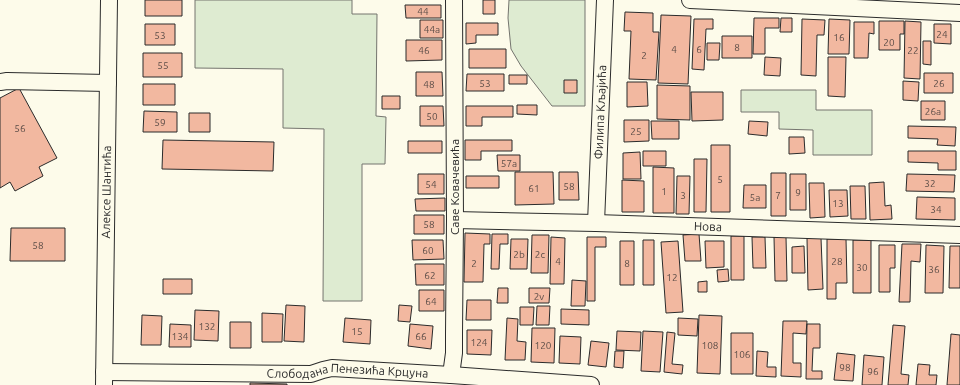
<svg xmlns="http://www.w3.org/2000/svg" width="960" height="385" font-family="Ubuntu,sans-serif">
<rect width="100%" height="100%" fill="#fdfbea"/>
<path fill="#deebd1" stroke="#74746e" d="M195,0H352V14H377L376,116L386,117L385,164H362V301H323L324,129L283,128V69L195,68Z
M509,0H585V106H552L521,66L511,49L508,18Z
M741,90H816V110H872V155H813V130L779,129V112H741Z"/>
<path fill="#f2b8a0" stroke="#2b2b2b" d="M145,0H182V16H145Z
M483,0H495V14H483Z
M405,5H441V18H406Z
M625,12L653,13V32H659L656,80L629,79L631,31H624Z
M661,15L691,16L688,84L658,83Z
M754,18H779V28H765V54H753Z
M781,18H792V32H780Z
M694,19H713V29H706L704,70L692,69Z
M802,19L825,20L824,35H817L816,76L801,75Z
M829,19L850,20L849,54H828Z
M420,20H443V38H420Z
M879,21H904V34H900V50H879Z
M905,21L921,22L920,79L904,78Z
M854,22H874V34L869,33L868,58H854Z
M466,23H498V35H476V43L466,44Z
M145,24H175V45H145Z
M934,24H951V44L934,43Z
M722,36H752V58H722Z
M406,40H442V60L406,61Z
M923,41H931V65L923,64Z
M707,43H720L719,60H707Z
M469,49H506V68H469Z
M143,53H182V77H143Z
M765,57L781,58L780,76L764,75Z
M828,57H846L845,97L828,96Z
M416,72H442L443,96H416Z
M924,73H953V93H924Z
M467,74H504V91H466Z
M509,75H527V84H509Z
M564,80H577V93H564Z
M903,81L919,82L918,101L903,100Z
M627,82H647L648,106L627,107Z
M143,84H175V105H143Z
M657,85L690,86V120L657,119Z
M19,88L57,158L39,167L43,176L15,191L10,182L0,188V98Z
M691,92H723V120L692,121Z
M382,96H400V109H382Z
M921,101H945V120H921Z
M517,105H537V115L517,114Z
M420,106H443L444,126H420Z
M466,106H513V117H482V126H466Z
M144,111L177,112V132H143Z
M189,113H210V132H189Z
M624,120H649V141L624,142Z
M651,121H679V139H652Z
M749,121L768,122L767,136L748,134Z
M908,126L956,127L955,146L937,145L938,139L908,138Z
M789,137H804L805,153L789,154Z
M163,140L274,142L273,171L162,169Z
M465,140H512V151H481V160H465Z
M408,141H442V153H408Z
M711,145H730V212H711Z
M643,151H666V166H643Z
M908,151H956V170H938V163L908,162Z
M640,152L641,179H623V153Z
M497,155H520V171H498Z
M694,159H707L706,212H694Z
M653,167L674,168V213H653Z
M515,172H553L554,204L515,205Z
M559,172H578L579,200H559Z
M771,173H786V216H771Z
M418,174H444V194H418Z
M790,174H806V210H790Z
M907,174L955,175L954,192L906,191Z
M466,176H499V188H466Z
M677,176H690L689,214H676Z
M622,180L644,181V212H622Z
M884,182L885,206L891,205L892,219L870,220L869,183Z
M809,183H824L825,217L810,218Z
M744,185H766V208H743Z
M850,186H865L866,219H851Z
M829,190H847L848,216L830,217Z
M917,197L955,198V220L916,219Z
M445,198V211H416L415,199Z
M414,215H444V234H414Z
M11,228H65V261H10Z
M465,233L490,234V244H484L483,282H464Z
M492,234H508V244H500L499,269H491Z
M699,234L701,261H685L683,235Z
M532,235H549L548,273H531Z
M731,236H744V280H731Z
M551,237L565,238L564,284H550Z
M587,237H606V247H595V301H587Z
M752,237H765L766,268H753Z
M774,237H786L787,281H775Z
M807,238H821L823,289L808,290Z
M511,239H528L527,269H510Z
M827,239H846L847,283H836V299H827Z
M412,240H443L444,259L413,260Z
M643,240H654V285H643Z
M853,240H871V293H853Z
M620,241H634V285H620Z
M678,241L683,312L666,313L661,242Z
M705,241H724V267L706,268Z
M902,244H921L920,262L911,261L910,302H899Z
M879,245H895V268H890V292H879Z
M926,245L944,246L943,293H925Z
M804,246L805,273H792V247Z
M950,246H960V288H949Z
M415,264H444V285H416Z
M728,269L729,281L718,282L717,270Z
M163,279H192V294H163Z
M572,280L586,281L585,306H571Z
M707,281V292H698V282Z
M498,288H508V303H497Z
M529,288H550L549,303H529Z
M419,290H444V311H419Z
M467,300H491V320H466Z
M286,305L305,306L304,342L284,341Z
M399,305L412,306L410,322L398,321Z
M537,306H550L549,325H536Z
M520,307H534L533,325H520Z
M561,309L589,310V325L561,324Z
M195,310L219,311L218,341L194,340Z
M262,313L283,314L282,342H262Z
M142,315L162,316L161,345H141Z
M699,315L722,316L720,374L697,373Z
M345,318L371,320L370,344L343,342Z
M507,318L518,319L517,341L526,342L525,360H505Z
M678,318L698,319L697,336L678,335Z
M783,321H807L806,334L793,333V363H801V377L781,376Z
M230,322H251V348H230Z
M170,324L191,325V347H169Z
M410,324L433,326L431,349L408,346Z
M807,324H820V348H813L812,371H822V379H806Z
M893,325L905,326L901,374L909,375L908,385H888Z
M532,328H555L554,363L531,362Z
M467,330H492L491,355L467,354Z
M617,331L641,332L640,351L616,350Z
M643,331L663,332L660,372L641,371Z
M667,332L675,333L672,364L683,365L682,374L664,372Z
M731,333H753V374H731Z
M951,334L960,335V385H947Z
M560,336L581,337L580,364L559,363Z
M591,341L609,343L606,367L588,365Z
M615,351H624L623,368L614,367Z
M757,351L768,352L767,367H776V377L756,376Z
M837,353L855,355L853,381L834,380Z
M864,355L884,357L882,385H862Z
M918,364L930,365L929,375H937L936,385H916Z
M250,383L287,384V385H250Z"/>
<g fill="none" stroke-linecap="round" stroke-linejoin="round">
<g stroke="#2b2b2b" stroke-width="18">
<g id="minor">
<path d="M690,0L960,13"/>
<path d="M0,82L7,81L108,83"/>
<path id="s1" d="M455,220L596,223L960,235"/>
<path id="s2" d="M596,223L605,0"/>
<path id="s3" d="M104,372L311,374L323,370L332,368L451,375L591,385"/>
<path d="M451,375L454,353V334L455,220L454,0"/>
<path id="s4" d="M104,385L109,0"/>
</g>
</g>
<use href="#minor" stroke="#fdfbea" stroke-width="16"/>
</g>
<g text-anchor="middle" stroke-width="3" stroke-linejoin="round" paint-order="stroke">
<g font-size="10" fill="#5d4e48">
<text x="423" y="15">44</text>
<text x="432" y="33">44a</text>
<text x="942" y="38">24</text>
<text x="160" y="39">53</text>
<text x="839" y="41">16</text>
<text x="889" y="46">20</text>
<text x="737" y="51">8</text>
<text x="674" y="53">4</text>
<text x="699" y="53">6</text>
<text x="424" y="54">46</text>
<text x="913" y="54">22</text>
<text x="644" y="59">2</text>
<text x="163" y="69">55</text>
<text x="485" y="87">53</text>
<text x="939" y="87">26</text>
<text x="429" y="88">48</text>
<text x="933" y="115">26a</text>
<text x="432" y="120">50</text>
<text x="160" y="126">59</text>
<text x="20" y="132">56</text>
<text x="636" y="135">25</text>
<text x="509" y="167">57a</text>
<text x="720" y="183">5</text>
<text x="930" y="187">32</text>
<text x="431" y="188">54</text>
<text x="569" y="190">58</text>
<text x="534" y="192">61</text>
<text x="664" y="195">1</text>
<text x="798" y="196">9</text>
<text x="683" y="199">3</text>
<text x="778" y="199">7</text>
<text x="755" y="201">5a</text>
<text x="838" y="207">13</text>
<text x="936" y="213">34</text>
<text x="429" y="228">58</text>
<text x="38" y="249">58</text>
<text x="428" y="254">60</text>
<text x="519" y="258">2b</text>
<text x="540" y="258">2c</text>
<text x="558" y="265">4</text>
<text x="837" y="265">28</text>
<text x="474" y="267">2</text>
<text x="627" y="267">8</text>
<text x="862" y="271">30</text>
<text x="934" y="273">36</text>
<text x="430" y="279">62</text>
<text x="672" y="281">12</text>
<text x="539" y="300">2v</text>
<text x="431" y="305">64</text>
<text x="207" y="330">132</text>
<text x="357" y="335">15</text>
<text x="180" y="340">134</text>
<text x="421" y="340">66</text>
<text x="479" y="346">124</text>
<text x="543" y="349">120</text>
<text x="710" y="349">108</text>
<text x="742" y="358">106</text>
<text x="845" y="371">98</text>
<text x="873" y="375">96</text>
</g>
<g font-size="12" fill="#2b2b2b" stroke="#fdfbea">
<text dy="4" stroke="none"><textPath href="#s2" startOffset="111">Филипа Кљајића</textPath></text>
<text transform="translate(455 187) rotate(-90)" y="4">Саве Ковачевића</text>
<text dy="4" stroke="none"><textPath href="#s4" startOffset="193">Алексе Шантића</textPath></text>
<text dy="4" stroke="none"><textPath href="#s1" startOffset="253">Нова</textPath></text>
<text dy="4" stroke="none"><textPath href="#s3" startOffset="244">Слободана Пенезића Крцуна</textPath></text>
</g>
</g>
</svg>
